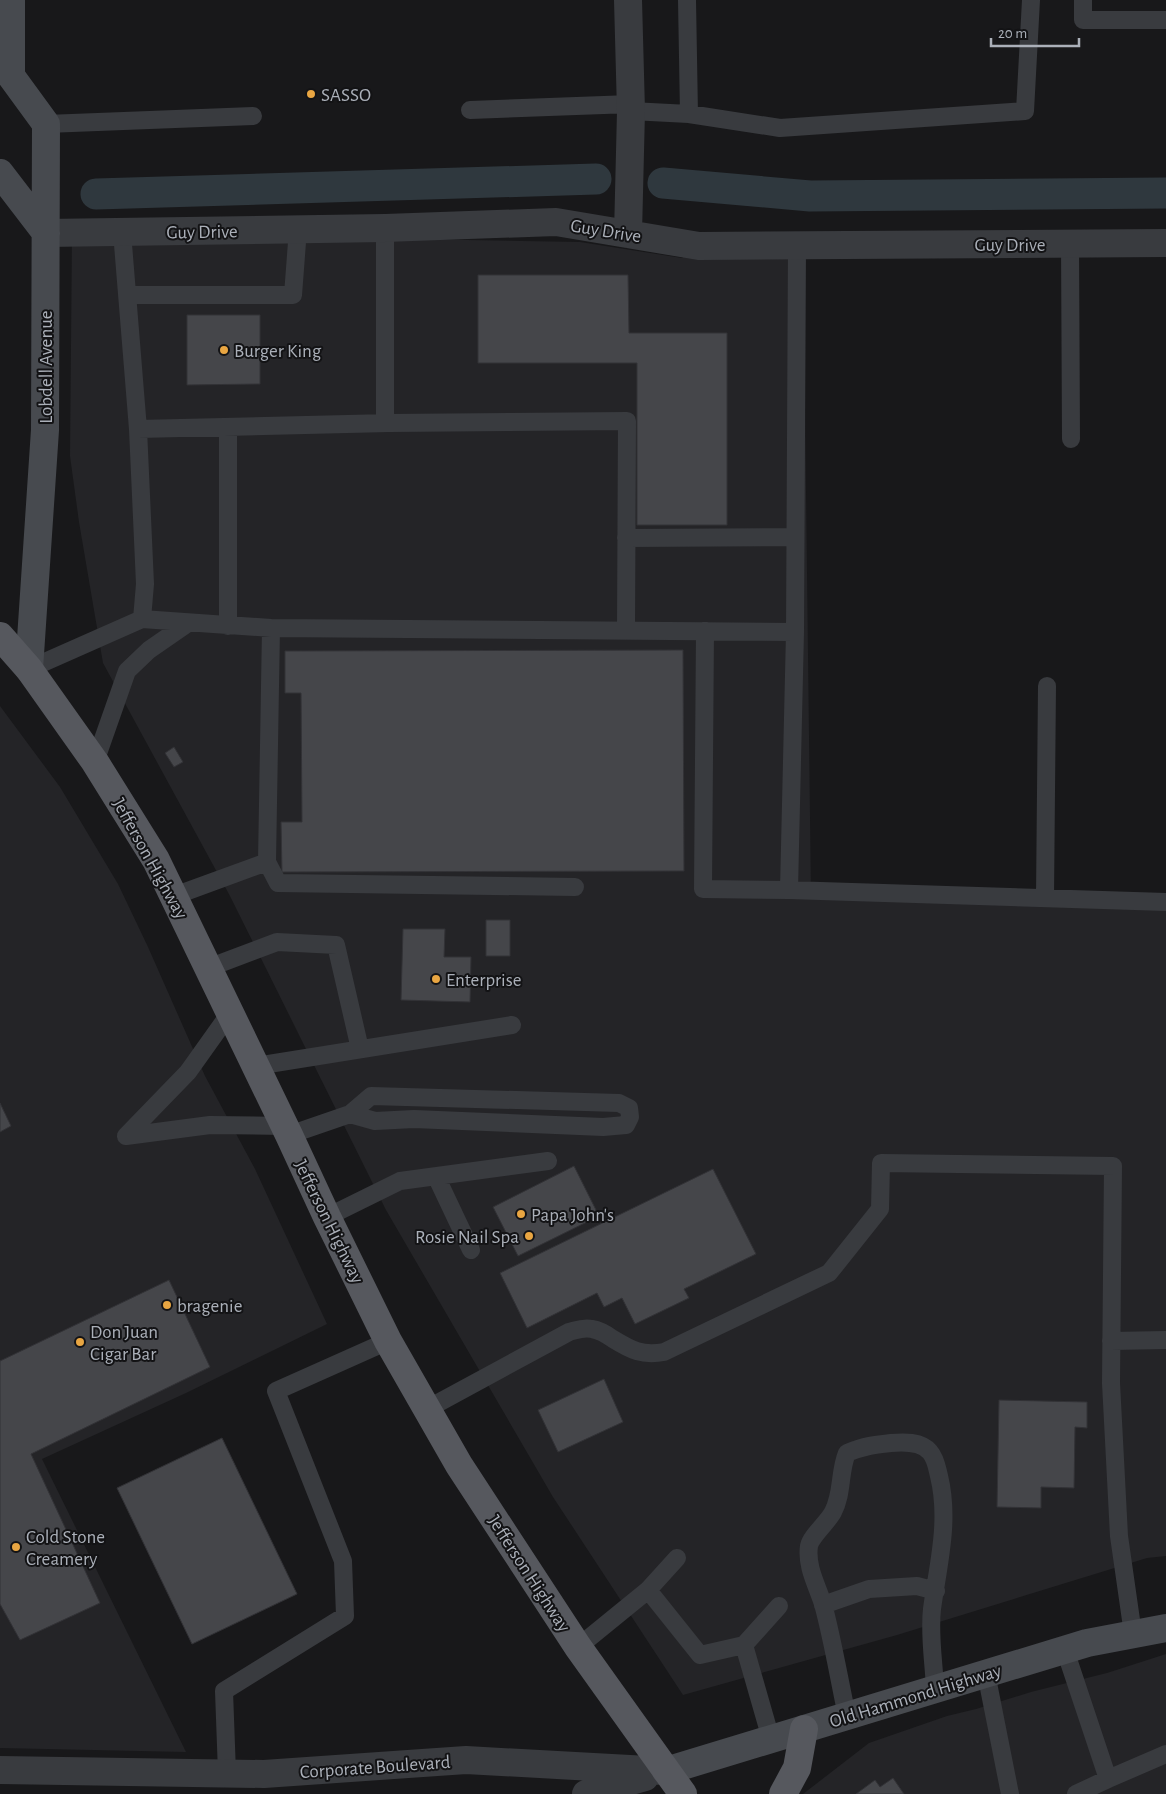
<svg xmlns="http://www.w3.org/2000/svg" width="1166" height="1794" font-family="'Alegreya Sans',sans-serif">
<rect width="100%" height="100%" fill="#18181a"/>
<path fill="#242427" d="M72,233L580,242L682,258L699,246L803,245L811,898L1166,903V1556L1147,1558L897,1635L683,1695L553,1497L386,1210L230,896L103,663L79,522L70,456Z
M0,706L60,787L118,884L148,947L205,1076L255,1169L327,1324L186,1393L42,1459L186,1752L0,1748Z
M1166,1654V1794H803L869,1743L947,1716L976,1709L1031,1692L1107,1673Z"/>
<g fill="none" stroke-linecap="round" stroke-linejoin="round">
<path stroke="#2f383e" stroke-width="31" d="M663,183L810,196L1166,193
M96,194L596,179"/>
</g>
<path fill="#45464a" stroke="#323236" d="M478,275H628L629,333H727V525H637V363H478Z
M187,315H260V384L187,385Z
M683,650L684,871L282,872L281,822H302L301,693H285V651Z
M174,747L183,762L174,767L165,753Z
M486,920H510V956H486Z
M403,929H445L444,957H471L470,1002L401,1000Z
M0,1103L11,1126L0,1132Z
M574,1166L599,1216L518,1256L493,1207Z
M713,1169L756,1254L684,1289L689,1298L635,1324L622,1298L604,1307L597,1293L527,1328L500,1273Z
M169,1280L210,1367L31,1454L100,1603L20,1640L0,1604V1361Z
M604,1379L623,1422L558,1452L538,1410Z
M999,1400L1087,1402V1428L1075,1427L1074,1488L1041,1487V1508L997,1507Z
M222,1438L297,1594L192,1644L117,1488Z
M893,1778L904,1794H856L875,1780L880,1787Z"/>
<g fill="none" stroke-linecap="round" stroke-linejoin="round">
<path stroke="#393b3f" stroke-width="18" d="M687,0L689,114
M1083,0V20H1166
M470,110L631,104
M631,111L689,114L780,128L1025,111L1031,0
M46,124L253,116
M385,228V423
M122,232L138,429L145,584L142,619
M1070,243L1071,439
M797,245L795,632L789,890L1166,902
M127,295H293L298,229
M228,427V626
M138,429L389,423L627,421L626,630
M626,538L795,537
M705,631L703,889L789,890
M29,669L142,619L271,628L795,632
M95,762L127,671L149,650L188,623
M267,862L278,883L575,887
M174,896L267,862L271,628
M1045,897L1047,686
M208,968L277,942L336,945L360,1049
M256,1066L512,1025
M289,1135L350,1114L371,1096L619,1103L629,1108L630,1117L626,1125L603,1127L414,1119L375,1121L350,1114
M126,1136L188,1072L230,1013
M126,1136L210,1125L285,1126
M436,1176L471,1250
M327,1217L400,1181L548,1161
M1111,1341L1166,1340
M427,1409L569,1332C577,1330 583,1327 592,1329C599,1330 606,1334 613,1339C631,1350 642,1356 664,1352L829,1273L880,1209L881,1163L1113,1166L1111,1383L1119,1536L1133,1634
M648,1590L700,1655L744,1645
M823,1605L869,1589L917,1586L936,1591
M578,1647L648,1590L677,1558
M1065,1650L1108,1779L1076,1794
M986,1673L1010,1794
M847,1716C839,1679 833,1641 823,1604C817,1585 806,1567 809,1546C811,1536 828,1522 833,1512C843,1493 839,1472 847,1453C864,1446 873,1445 891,1443C903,1442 921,1441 930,1452C936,1459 937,1468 939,1476C950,1521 938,1565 932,1609C929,1635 934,1663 935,1689
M771,1739L744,1645L779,1606
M227,1773L224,1691L345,1616L343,1561L276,1391L388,1341
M1108,1779L1166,1754"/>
<path stroke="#393b3f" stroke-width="28" d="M46,233L385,228L556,222L699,246L1166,243
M628,234L631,111L628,0"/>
<path stroke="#393b3f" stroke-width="28" d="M0,1770L264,1774L466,1760L666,1771
M586,1794L645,1777"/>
<path stroke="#474a4f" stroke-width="28" d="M11,0V76L46,124L45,430L29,669
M0,173L46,233
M666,1771L1087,1643L1166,1628"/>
<path stroke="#56585e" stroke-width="28" d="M0,636L29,669L95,762L156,860L289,1135L327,1217L388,1341L459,1465L578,1647L683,1794
M783,1794L797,1768L804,1729"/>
</g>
<g fill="#e9a642" stroke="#131315" stroke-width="2">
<circle cx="311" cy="94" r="5"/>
<circle cx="224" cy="350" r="5"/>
<circle cx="436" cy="979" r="5"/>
<circle cx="521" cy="1214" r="5"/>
<circle cx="529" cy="1236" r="5"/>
<circle cx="167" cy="1305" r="5"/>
<circle cx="80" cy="1342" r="5"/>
<circle cx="16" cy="1547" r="5"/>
</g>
<g text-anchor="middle" stroke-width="4" stroke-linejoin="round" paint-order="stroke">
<g font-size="19" fill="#abb0b9" stroke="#131315" text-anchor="start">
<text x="321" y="101">SASSO</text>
<text x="234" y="357">Burger King</text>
<text x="446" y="986">Enterprise</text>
<text x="531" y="1221">Papa John's</text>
<text x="519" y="1243" text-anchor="end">Rosie Nail Spa</text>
<text x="177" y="1312">bragenie</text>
<text x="90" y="1338">Don Juan<tspan x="90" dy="22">Cigar Bar</tspan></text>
<text x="26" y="1543">Cold Stone<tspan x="26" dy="22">Creamery</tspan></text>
</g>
<g font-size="19" fill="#abb0b9" stroke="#131315">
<text transform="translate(606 230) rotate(9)" y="7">Guy Drive</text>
<text transform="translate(202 231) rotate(-1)" y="7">Guy Drive</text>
<text x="1010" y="251">Guy Drive</text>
<text transform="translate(45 367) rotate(-90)" y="7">Lobdell Avenue</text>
<text transform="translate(151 858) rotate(61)" y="7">Jefferson Highway</text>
<text transform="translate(330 1221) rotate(64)" y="7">Jefferson Highway</text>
<text transform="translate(530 1573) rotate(57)" y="7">Jefferson Highway</text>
<text transform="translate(915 1695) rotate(-17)" y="7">Old Hammond Highway</text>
<text transform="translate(375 1766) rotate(-4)" y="7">Corporate Boulevard</text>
</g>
</g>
<path d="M991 38v8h88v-8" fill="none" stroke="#abb0b9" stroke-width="2.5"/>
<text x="998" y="38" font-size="15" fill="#abb0b9" stroke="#131315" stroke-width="4" paint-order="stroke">20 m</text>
</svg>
